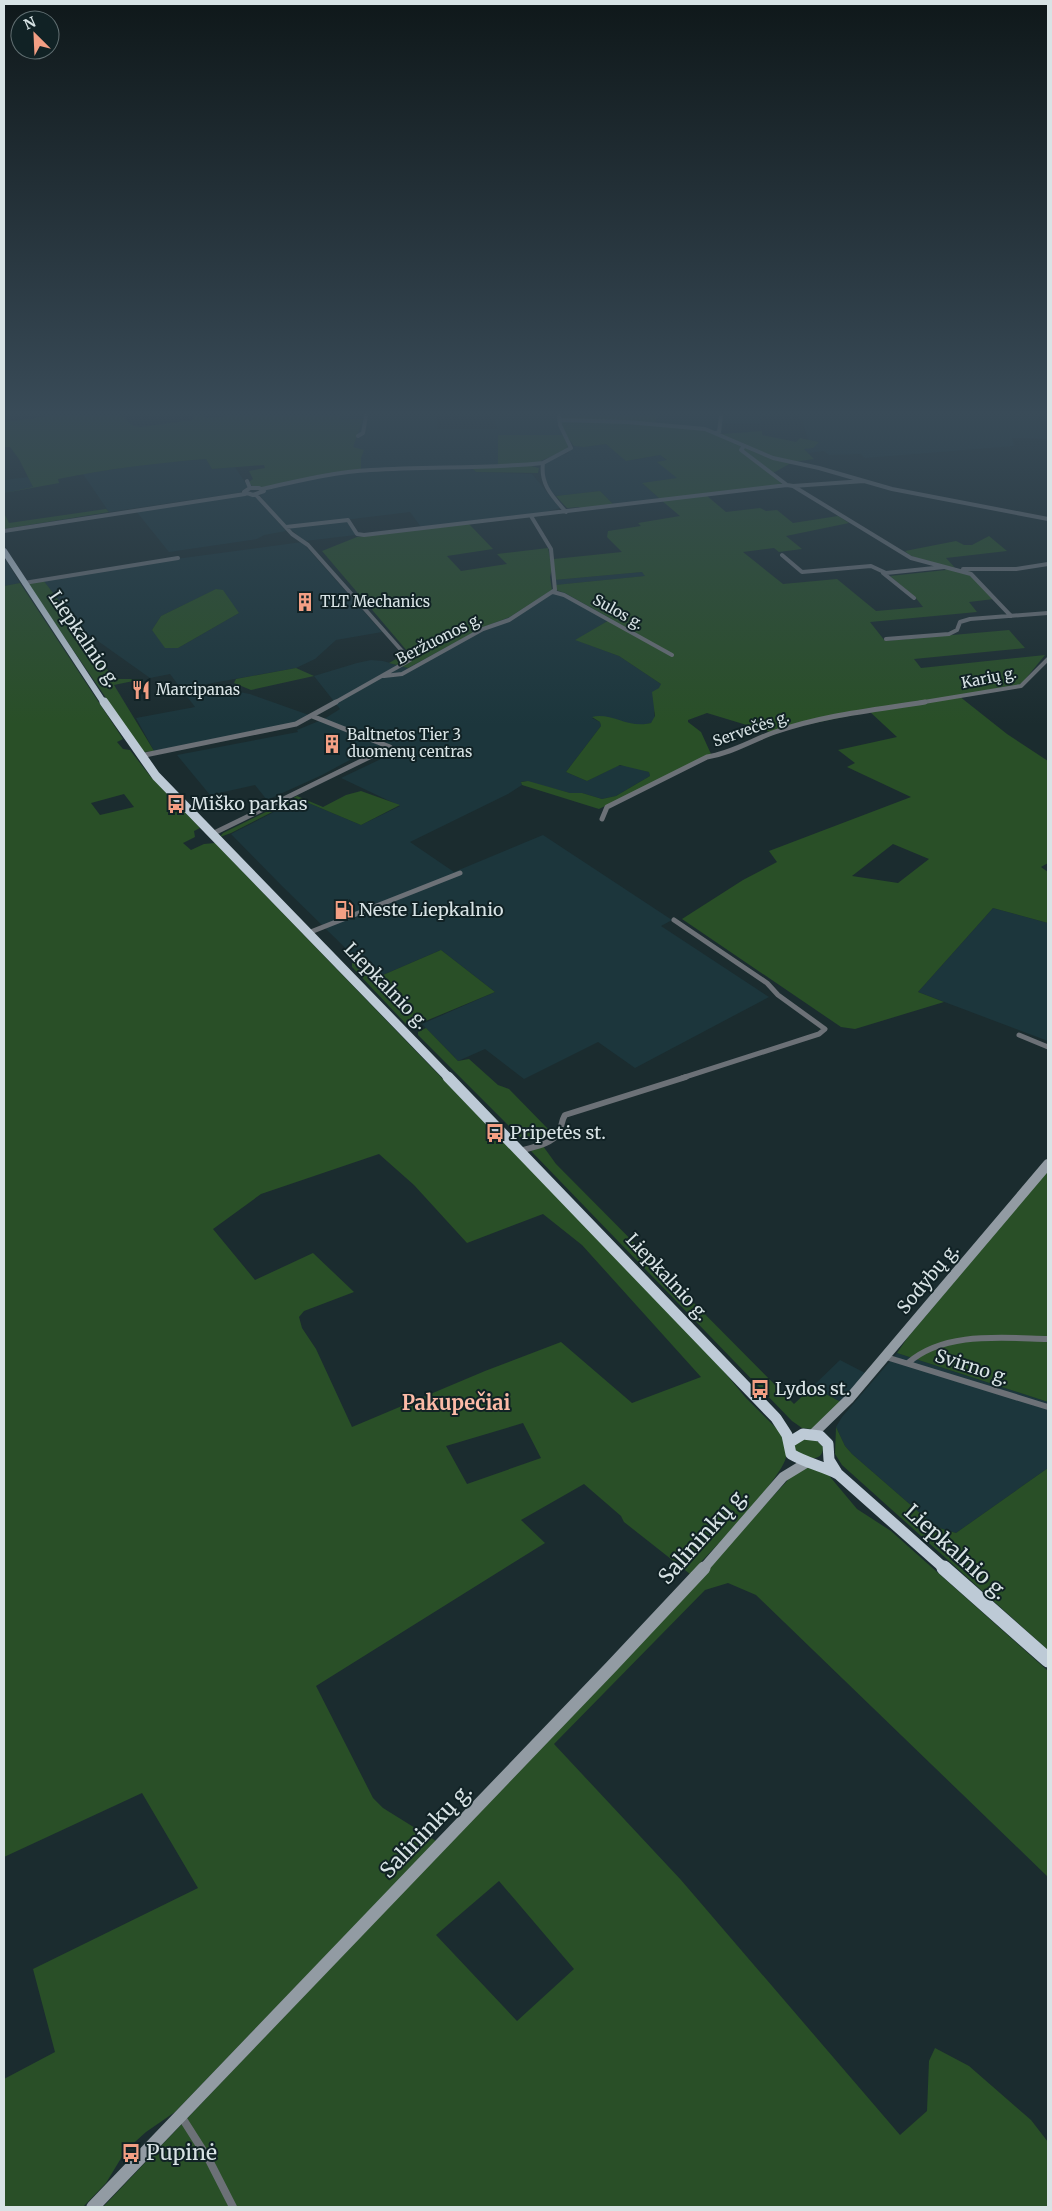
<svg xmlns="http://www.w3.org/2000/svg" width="1052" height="2211" font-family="Merriweather,serif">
<rect width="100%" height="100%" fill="#1b2c2f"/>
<path fill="#1c363c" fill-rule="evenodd" d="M340,416H437V429H498L492,416H561L563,431L567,435H499L498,467L361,470V458L353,448L340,420Z
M657,416H759L762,424L723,423L722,434L654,424Z
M801,416H1026L1037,417L1048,439L1012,438L1014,446L865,458L861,454L829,455L824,451L808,453L803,449L819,442L808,440Z
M606,444L627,461L660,455L667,461L658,462L678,478L643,484L660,499L614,505L600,491L556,496L550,491L545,483L543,472L544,463L568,453L574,446L584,447Z
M206,459L212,469L235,467L248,487L238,493L109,512L83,474L148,464Z
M472,468L476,472L532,474L560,508L541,513L421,527L410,512L287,527L260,496L265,490L331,475L375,470Z
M29,477L33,488L4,493V480Z
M243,494L256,497L286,531L264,535L257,539L169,552L136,511Z
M347,520L356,535L305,541L289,528Z
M302,542L382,632L336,640L315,659L296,668L201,685L250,694L309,715L294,723L154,751L136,718L195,707L170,674L150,678L81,629H75L61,603L43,580L161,561ZM217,589L239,613L178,648L152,630L161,616Z
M4,557L20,583L4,586Z
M642,572L646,576L555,585L554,580Z
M552,590L565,593L611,619L576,640L619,656L661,684L654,713L655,719L651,723L639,726L604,717L592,718L600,722L601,726L566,772L587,781L617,766L625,765L649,772L650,776L616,796L602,799L582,793H570L524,781L521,782L522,785L508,794L410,842L454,872L543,835L672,920L661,926L769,997L635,1068L598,1042L524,1079L485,1049L458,1061L422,1024L495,992L441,950L376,978L282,886L231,834L299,799L361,825L400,806L341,778L402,749L324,719L340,709L314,676L357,663L371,660L383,661L408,668L486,626L510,617Z
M319,721L382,746L359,755L322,775L267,800L255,785L210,795L177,755L298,732L297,730Z
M993,908L1048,923V1041L918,992Z
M897,1353L1048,1402V1468L956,1533L936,1527L852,1454L845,1446L836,1427L842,1417Z
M840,1360L867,1374L841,1402L812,1387Z"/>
<path fill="#294f27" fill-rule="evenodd" d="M49,416H122L133,426L141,427L192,420L194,416H203L206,418L227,416H340V420L363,419L353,447L364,450L361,458V470L263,488L252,486L249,482L253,479L249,471L265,468L264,465L212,469L206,459C156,463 107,469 58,479L59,483L4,493L33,487L19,459L10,447H4V422Z
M561,416H657L654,424L563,419Z
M561,421L625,423L697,429L722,434L762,431V435L796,442L800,438L819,442L813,448L804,449L814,459L793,462L771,474L783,485L660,499L642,483L677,478L657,462L667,460L660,455L626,461L606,444L584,447L574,446L563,431Z
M498,435H563L568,445L567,450L538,462L498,467Z
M531,466L539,468L538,473L476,472L472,468Z
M600,491L614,505L582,509L579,507L567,508L556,496Z
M706,495L726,512L760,508L766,511L777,510L793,523L838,516L849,523L786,536L802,549L779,552L774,548L743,552L783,584L837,579L876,611L923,607L915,597L890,576L946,570C933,557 916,563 905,551L956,541L964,545H972L989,536L1007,551L946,558L957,570H969L994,599L969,602L977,612L870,622L885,641L1009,630L1025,648L914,659L921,668L1045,655L1023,682L1018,685L918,702L770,732L707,713L688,720V722L701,732L711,754L599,809L522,785L521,782L528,781L570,793H582L602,799L616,796L650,776L649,772L620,765L587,781L566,772L601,726L600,722L592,717C611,712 628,729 651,723L655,716L652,692L659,688L661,684L619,656L575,640L611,619L565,593L556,590L555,585L645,576L642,572L554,580V559L622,552L607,537L608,531L641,526L638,523L680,516L661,500Z
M106,509L109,512L4,529V513L9,523Z
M469,524L493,549L447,556L461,571L507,564L497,554L548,548L552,568L550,577L552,590L510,617L486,626L408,668L389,663L408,652L322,551L357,537Z
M43,580L61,603L75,629H81L104,666L116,679H143L114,685L154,751L143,752L28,584Z
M20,583L123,739L117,742L123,749L130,750L150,776L200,828L194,831L195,837L183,843L191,850L204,844L215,843L716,1362L746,1398L779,1431C784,1437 787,1449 786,1457C782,1479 708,1554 690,1574L624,1522L621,1516L584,1484L521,1520L545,1543L316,1686L373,1798L383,1808L436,1841L175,2112L146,2132L126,2150L106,2183L83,2207H4V2079L55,2052L33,1969L198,1888L142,1793L4,1857V586ZM124,794L134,807L100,815L91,803ZM379,1154L414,1185L467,1243L543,1214L582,1245L701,1377L632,1403L561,1342L485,1371L352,1427L316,1349L302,1328L299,1317L304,1311L354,1292L313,1253L255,1280L213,1229L261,1194ZM523,1423L541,1458L467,1484L446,1446Z
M216,589L223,590L239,613L178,648H165L152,630L161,616Z
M296,668L314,676L251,690L234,683L236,679Z
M959,696L1007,734L1048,761V863L1041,867L1048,872V923L993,908L918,992L944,1002L855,1029L841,1027L682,919L743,880L777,862L769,851L911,797L847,767L855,763L838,750L897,737L869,711ZM893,844L929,859L898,883L852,876Z
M361,791L400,805L361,825L299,799L285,806L282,804L297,796L323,807L346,795Z
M274,808L278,809L231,833L220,837L223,833Z
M441,950L495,992L416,1025L406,1024L352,967V963L359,961L376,978Z
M426,1028L458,1061L469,1059L498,1085L509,1089L550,1131C539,1139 533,1143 520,1137L418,1035V1032Z
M543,1146L556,1164L794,1404L812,1387L841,1402L812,1429L802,1428L792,1421L531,1151Z
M1048,1170V1402L897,1353L908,1337Z
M836,1427L845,1446L852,1454L936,1527L956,1533L1048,1468V1650L842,1465L835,1454Z
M814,1438L823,1447C823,1463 807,1458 797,1454L793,1444L796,1441Z
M808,1466L826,1472L857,1509L891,1531L1048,1671V1877L756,1595L728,1583L705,1590L554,1744L681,1880L900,2135L927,2111L929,2061L935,2048L969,2066L1031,2120L1048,2142V2207H103L632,1650L797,1470ZM499,1881L574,1969L517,2021L436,1935Z"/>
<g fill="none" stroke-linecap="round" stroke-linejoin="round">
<path stroke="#6c7177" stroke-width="4" d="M559,416L560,425L571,448L543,463C540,485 553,497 566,512
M559,420L627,422L705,429L773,458L819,468L892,489L1048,519
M716,433L719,432L721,416
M358,436L363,433L366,416
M744,446L741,450L787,485L793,486L911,558L971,574L1011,616
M247,481L250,488
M793,486L864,481
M250,488H259L264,491L253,495L244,492Z
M262,489C298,481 334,472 371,470C428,466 486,469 543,463
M256,495L292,534L308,545L410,660L334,703
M286,527L348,520L357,534L364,535L787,485
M4,531L245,494
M782,555L802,572L871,566L886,573L944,567
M963,569H1016L1048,564
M883,573L914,598
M24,583L178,558
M553,592L564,595L672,655
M886,639L949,634L957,630L960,622L970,619L1048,613
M384,676L402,674L483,629L509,620L555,590L551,549L531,516
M918,703L1021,686L1048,659"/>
<path stroke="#6c7177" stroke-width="5" d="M312,716L390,747
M140,756L296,724L336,702
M602,819L607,807L707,757C732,753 752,740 775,732C823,715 875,710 925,702
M212,834L390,747
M674,920L767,983L778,995L825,1029L819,1034L682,1078
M308,933L460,873
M1019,1035L1048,1047"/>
<path stroke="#6c7177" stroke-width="6" d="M520,1151C532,1147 550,1145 558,1134C562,1128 561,1121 565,1115L686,1077
M886,1357L1048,1407
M908,1363C944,1331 1003,1338 1048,1339"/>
<path stroke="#6c7177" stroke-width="8" d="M181,2116L209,2160L233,2207"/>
<path stroke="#929ba3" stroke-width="10" d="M813,1434L849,1399L1048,1164
M703,1569L783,1477L806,1463"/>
<path stroke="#929ba3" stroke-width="13" d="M93,2207L611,1667L704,1568"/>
<path stroke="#bdcad6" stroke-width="6" d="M4,551L104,703"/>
<path stroke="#bdcad6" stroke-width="9" d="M104,702L156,776L449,1078"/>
<path stroke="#bdcad6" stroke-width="11" d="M448,1077L776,1418L787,1435L791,1454C806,1463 822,1466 838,1474L945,1569
M790,1442L803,1434L820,1436L828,1444L829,1460L837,1473"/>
<path stroke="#bdcad6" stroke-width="15" d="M944,1568L1048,1660"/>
</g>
<linearGradient id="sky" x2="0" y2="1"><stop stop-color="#0f181a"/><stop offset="0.57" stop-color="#394b58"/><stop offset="1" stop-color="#394b58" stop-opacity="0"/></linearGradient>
<rect width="1052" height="725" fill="url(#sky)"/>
<defs>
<g id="building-bare" transform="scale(1.5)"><path d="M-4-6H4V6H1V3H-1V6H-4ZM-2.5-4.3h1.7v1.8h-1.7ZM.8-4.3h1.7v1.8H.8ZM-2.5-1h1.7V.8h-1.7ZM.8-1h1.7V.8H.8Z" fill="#f39f84" stroke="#112225" stroke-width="2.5" paint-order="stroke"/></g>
<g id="restaurant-bare" transform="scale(1.5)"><path d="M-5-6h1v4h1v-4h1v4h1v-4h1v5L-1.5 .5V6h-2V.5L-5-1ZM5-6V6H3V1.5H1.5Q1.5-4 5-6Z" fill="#f39f84" stroke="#112225" stroke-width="2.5" paint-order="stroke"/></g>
<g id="bus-bare" transform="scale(1.5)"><path d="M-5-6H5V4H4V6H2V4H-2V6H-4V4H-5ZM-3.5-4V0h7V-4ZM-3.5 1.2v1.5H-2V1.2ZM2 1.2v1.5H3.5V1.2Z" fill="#f39f84" stroke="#112225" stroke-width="2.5" paint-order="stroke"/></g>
<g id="fuel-bare" transform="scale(1.5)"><path d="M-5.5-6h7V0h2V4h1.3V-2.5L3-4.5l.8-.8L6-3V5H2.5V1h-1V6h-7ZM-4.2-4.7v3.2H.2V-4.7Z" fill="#f39f84" stroke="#112225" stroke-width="2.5" paint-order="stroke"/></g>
</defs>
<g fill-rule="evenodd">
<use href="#building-bare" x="305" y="602"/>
<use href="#restaurant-bare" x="141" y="690"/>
<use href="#building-bare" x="332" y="744"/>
<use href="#bus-bare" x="176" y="804"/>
<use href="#fuel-bare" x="344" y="910"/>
<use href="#bus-bare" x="495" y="1133"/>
<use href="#bus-bare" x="760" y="1389"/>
<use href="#bus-bare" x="131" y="2153"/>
</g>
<g text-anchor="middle" stroke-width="4" stroke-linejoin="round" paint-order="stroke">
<g font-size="15" fill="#d8e3e5" stroke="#112225" text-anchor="start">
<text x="320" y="607">TLT Mechanics</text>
<text x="156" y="695">Marcipanas</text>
<text x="347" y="740">Baltnetos Tier 3<tspan x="347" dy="17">duomenų centras</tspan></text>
</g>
<g font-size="15" fill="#d8e3e5" stroke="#112225">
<text transform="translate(618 612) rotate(29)" y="5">Sulos g.</text>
<text transform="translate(439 639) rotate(-27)" y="5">Beržuonos g.</text>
<text transform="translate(989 678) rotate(-11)" y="5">Karių g.</text>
<text transform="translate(751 729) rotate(-19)" y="5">Servečės g.</text>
</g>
<g font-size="18" fill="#d8e3e5" stroke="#112225">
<text transform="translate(84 639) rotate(56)" y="6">Liepkalnio g.</text>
<text transform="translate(386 986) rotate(46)" y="6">Liepkalnio g.</text>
<text transform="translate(667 1277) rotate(47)" y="6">Liepkalnio g.</text>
<text transform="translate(928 1279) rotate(-50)" y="6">Sodybų g.</text>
<text transform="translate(972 1367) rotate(18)" y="6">Svirno g.</text>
</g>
<g font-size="18" fill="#d8e3e5" stroke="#112225" text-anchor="start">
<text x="191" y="810">Miško parkas</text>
<text x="359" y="916">Neste Liepkalnio</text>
<text x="510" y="1139">Pripetės st.</text>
<text x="775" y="1395">Lydos st.</text>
</g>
<g font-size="20" font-weight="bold" fill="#fcbba7" stroke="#112225">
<text x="456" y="1410">Pakupečiai</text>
</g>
<g font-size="21" fill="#d8e3e5" stroke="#112225">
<text transform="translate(703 1536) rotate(-48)" y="7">Salininkų g.</text>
<text transform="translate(956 1552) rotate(42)" y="7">Liepkalnio g.</text>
<text transform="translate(426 1831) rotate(-46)" y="7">Salininkų g.</text>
</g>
<g font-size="21" fill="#d8e3e5" stroke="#112225" text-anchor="start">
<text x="146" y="2160">Pupinė</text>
</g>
</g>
<rect width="1052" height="2211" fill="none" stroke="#d8e3e5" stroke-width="10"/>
<g transform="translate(35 35) rotate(336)"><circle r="24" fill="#112225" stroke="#616f72"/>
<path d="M0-4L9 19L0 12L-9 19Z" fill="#f39f84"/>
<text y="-8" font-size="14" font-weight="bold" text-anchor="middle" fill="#d8e3e5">N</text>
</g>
</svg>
